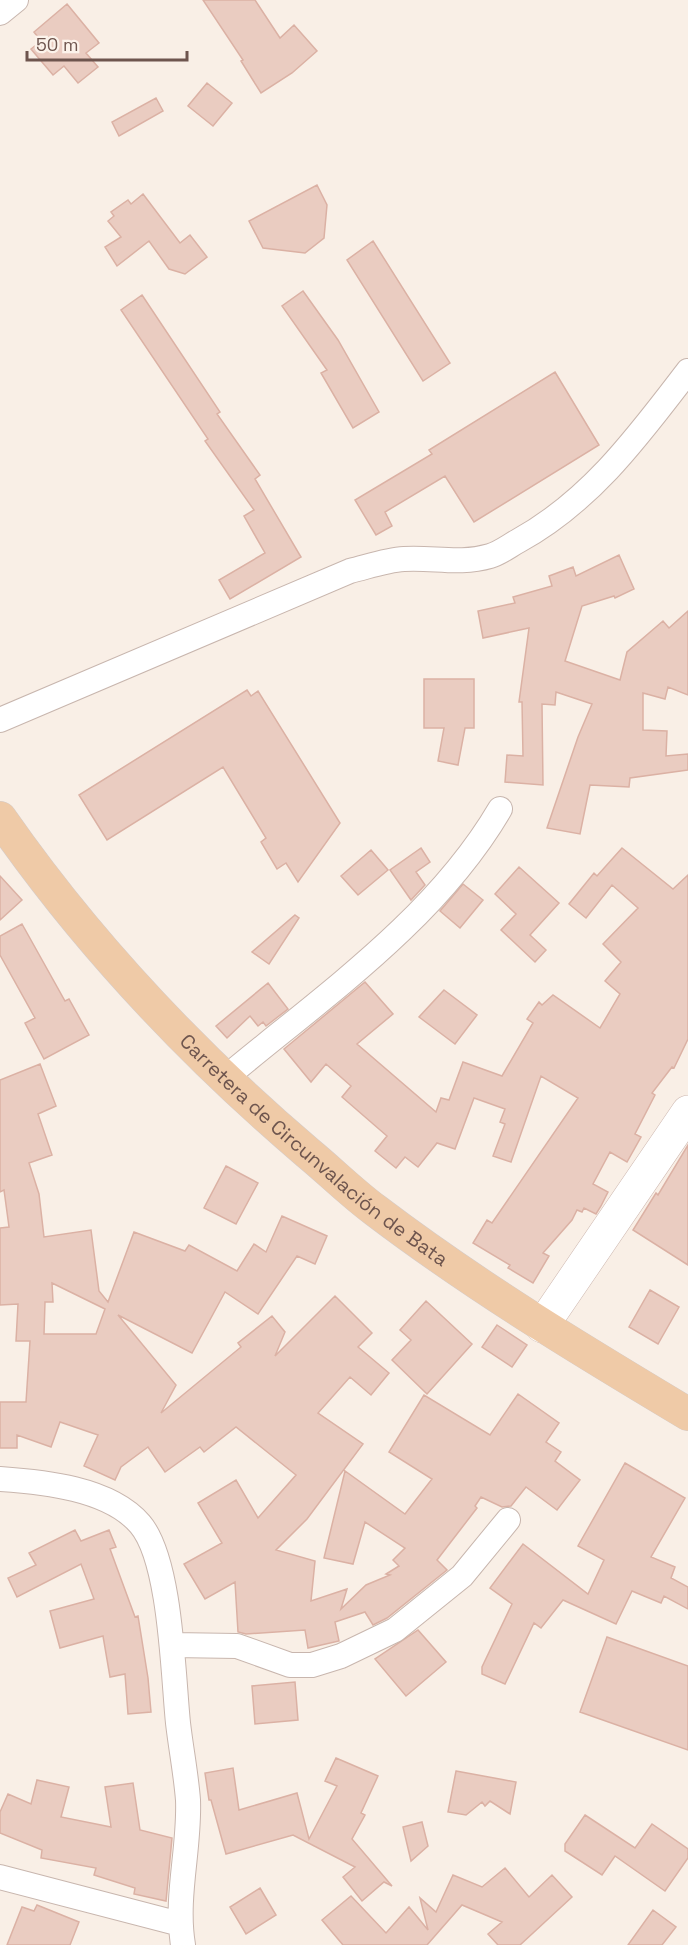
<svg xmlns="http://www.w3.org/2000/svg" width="688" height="1945" font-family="'Space Grotesk',sans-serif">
<rect width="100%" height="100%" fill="#f9efe6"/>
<path fill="#eaccc1" stroke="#dbb1a4" stroke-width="1.5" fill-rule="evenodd" d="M203,0H255L280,38L294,25L317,51L292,73L261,93L241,61L243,60Z
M67,4L99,43L86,53L98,67L78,83L64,66L53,75L31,49L41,41L34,32Z
M207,83L232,103L213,126L188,106Z
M156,98L163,111L119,136L112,122Z
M317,185L327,205L324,238L305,253L263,248L249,221Z
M143,194L180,243L190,235L207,257L185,274L169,269L149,241L117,266L105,247L121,237L108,221L114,216L111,212L128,200L131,204Z
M373,241L450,363L423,381L347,260Z
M303,291L338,340L379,412L353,428L321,373L327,370L282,306Z
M142,295L220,412L217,414L260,475L255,479L301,557L230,599L219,580L265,553L244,516L254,510L205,441L208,439L121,310Z
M555,372L599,445L474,522L445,476L385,512L392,526L376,535L355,500L432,454L429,450Z
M619,555L634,589L615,598L614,596L582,606L565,661L620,680L627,652L663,621L669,628L688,611V695L668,687L665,699L643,693V730L667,731L666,756L688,754V770L630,778L629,787L590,785L580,834L547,828L578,737L592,704L556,692L555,705L542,704L543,785L505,782L507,755L523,756L522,702H519L529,628L483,638L478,611L515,603L513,597L552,586L549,576L573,567L576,576Z
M424,679H474V728H465L458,765L438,761L444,728H424Z
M247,690L251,696L258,691L340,823L298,882L286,863L277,869L261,842L266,838L223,767L107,840L79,795Z
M421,848L430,862L416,872L425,885L411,900L390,870Z
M622,848L673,889L688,875V1039L674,1068L672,1067L652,1093L655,1095L635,1134L641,1137L627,1162L610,1152L593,1184L608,1192L601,1206L596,1214L584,1208L582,1212L577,1210L572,1220L543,1253L549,1256L533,1283L508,1268L510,1265L473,1243L487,1220L492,1223L578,1098L541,1076L511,1162L493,1156L505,1124L500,1122L505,1109L474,1098L455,1149L437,1143L418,1167L405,1157L396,1168L375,1151L387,1136L342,1097L351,1086L326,1064L311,1082L284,1049L365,982L393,1014L357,1044L436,1112L441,1098L449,1100L463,1062L502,1076L533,1023L527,1019L539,1002L542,1005L553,995L600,1028L620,994L605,981L621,962L603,944L638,908L612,885L586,918L569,904L594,873L597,876Z
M371,850L388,870L358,895L341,876Z
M519,867L559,903L530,935L546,950L535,962L501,930L516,914L495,894Z
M0,876L22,900L0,920Z
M463,884L483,900L460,928L440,911Z
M295,915L299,918L269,964L252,952Z
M22,924L65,1001L69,999L89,1035L44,1059L25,1023L35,1018L0,955V936Z
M268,983L288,1009L266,1026L263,1022L258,1026L250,1016L227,1038L216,1026Z
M444,990L477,1015L455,1044L419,1017Z
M40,1064L56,1106L38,1114L52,1155L29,1163L39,1194L44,1237L91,1230L99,1291L108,1302L134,1232L185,1251L189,1245L237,1271L254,1244L266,1252L282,1216L327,1236L315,1264L297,1256L258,1314L225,1292L192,1353L118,1315L176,1385L161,1413L241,1347L238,1343L272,1316L285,1332L275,1356L335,1296L372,1333L358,1347L389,1373L371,1395L350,1377L318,1413L363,1444L307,1519L276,1550L315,1561L311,1601L347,1589L341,1609L366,1585L390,1575L386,1574L399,1566L393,1560L405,1548L365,1522L353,1564L324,1558L345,1471L405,1514L432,1479L389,1452L424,1395L490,1435L518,1394L559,1423L546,1442L561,1452L555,1461L580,1480L557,1510L526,1487L511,1506L502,1507L481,1497L475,1506L477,1508L437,1560L447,1570L387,1618L373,1625L365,1612L335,1622L339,1641L308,1648L305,1630L246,1634L238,1632L235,1582L205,1599L184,1564L222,1543L198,1503L236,1480L258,1518L296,1475L236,1427L204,1452L200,1447L165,1472L148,1447L121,1467L115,1480L84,1466L98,1435L60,1422L51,1447L17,1435V1448H0V1402H26L30,1341H16L18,1304L0,1305V1228L9,1227L4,1190L0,1192V1080ZM52,1283L105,1309L96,1334H44L45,1302H53Z
M688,1145V1265L633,1230L656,1193L658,1195Z
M226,1166L258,1183L236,1224L204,1208Z
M650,1290L679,1307L658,1344L629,1327Z
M426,1301L472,1344L427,1394L392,1360L411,1340L400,1330Z
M497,1325L527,1345L512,1367L482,1347Z
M625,1463L685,1498L651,1557L675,1567L671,1578L688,1587V1609L664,1596L661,1603L632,1591L616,1624L563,1600L541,1628L534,1623L505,1684L482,1674V1667L512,1604L490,1588L523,1544L588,1594L604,1560L578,1546Z
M75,1530L81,1541L109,1530L116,1547L110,1549L135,1617L138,1616L148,1678L151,1712L128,1714L125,1674L110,1677L103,1636L60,1648L50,1611L94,1599L81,1564L17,1597L8,1578L36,1565L29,1553Z
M418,1630L446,1662L406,1696L375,1659Z
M607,1637L688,1666V1750L580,1712Z
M295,1682L298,1720L255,1724L252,1686Z
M336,1758L378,1776L361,1813L365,1815L352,1839L392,1886L384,1882L362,1901L343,1877L355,1867L293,1835L226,1854L211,1800H209L205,1773L233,1768L239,1810L297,1793L309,1839L337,1786L325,1781Z
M456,1771L516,1782L510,1814L490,1801L485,1806L482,1802L466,1815L448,1812Z
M37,1780L69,1787L61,1817L111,1827L105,1787L133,1783L140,1830L172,1838L166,1901L134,1894L135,1888L94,1875L96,1868L41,1858L42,1850L0,1833V1812L8,1794L31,1804Z
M585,1815L635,1848L652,1824L688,1849V1858L665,1891L615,1856L602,1875L565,1851V1844Z
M422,1822L428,1846L411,1861L403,1827Z
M505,1868L529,1897L552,1875L572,1897L520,1945H498L488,1934L502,1922L462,1905L427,1945H343L322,1920L351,1896L386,1933L409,1907L428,1930L420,1898L436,1912L453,1875L482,1887Z
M260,1888L276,1915L246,1934L230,1907Z
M37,1905L79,1922L70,1945H7L22,1907L34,1911Z
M653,1910L676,1927L662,1945H628Z"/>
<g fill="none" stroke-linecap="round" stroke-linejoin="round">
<g stroke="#c8b6ae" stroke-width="26">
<path id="street" d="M0,13L16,0
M0,720L350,571C367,567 386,560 404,559C434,557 459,565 490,556C500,553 509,546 518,541C591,501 639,435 688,371
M224,1079C322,997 435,920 500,809
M0,1479C43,1482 109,1488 140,1524C171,1560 173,1675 178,1723C181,1749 186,1774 188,1800C190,1848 175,1897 183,1945
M173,1645L237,1646L290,1665H312L341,1656L395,1630L462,1576L508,1520
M0,1877L180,1924"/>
</g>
<g stroke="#cdb7af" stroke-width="34">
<path id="secondary" d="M542,1326L688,1112"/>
</g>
<g stroke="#d4ccca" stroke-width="34">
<g id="primary">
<path id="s1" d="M0,818C87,943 193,1055 308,1153C331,1172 352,1193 375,1210C475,1286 581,1350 688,1414"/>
</g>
</g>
<use href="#street" stroke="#fff" stroke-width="24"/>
<use href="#secondary" stroke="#fff" stroke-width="33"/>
<use href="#primary" stroke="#efcaa7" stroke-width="33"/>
</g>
<g text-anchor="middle" stroke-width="4.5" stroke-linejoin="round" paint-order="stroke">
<g font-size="20" fill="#6e554e" stroke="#fcf3eb">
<text dy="7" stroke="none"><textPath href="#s1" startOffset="459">Carretera de Circunvalación de Bata</textPath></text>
</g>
</g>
<path d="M27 51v9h160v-9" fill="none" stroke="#6e554e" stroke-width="3"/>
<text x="36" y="51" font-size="18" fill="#6e554e" stroke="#fcf3eb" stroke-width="4.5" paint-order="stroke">50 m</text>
</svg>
